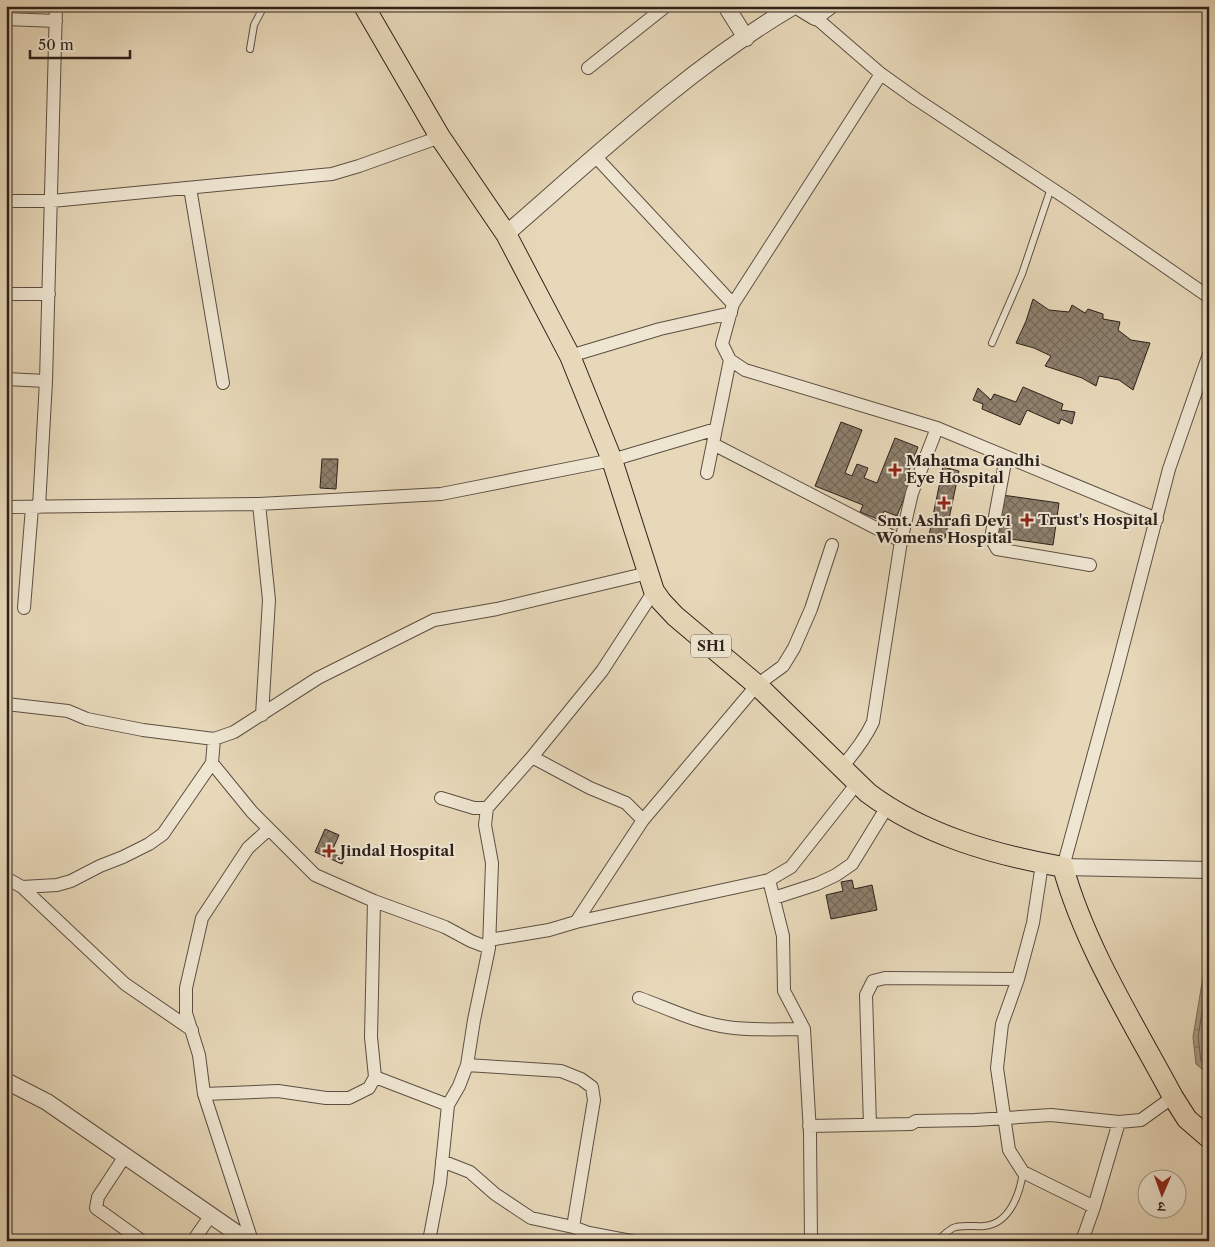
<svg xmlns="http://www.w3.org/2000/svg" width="1215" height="1247" font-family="'Libre Caslon Text','Noto Serif Devanagari',serif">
<defs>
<pattern id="water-ripples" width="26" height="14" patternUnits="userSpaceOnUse" patternTransform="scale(1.25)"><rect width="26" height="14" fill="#a89a83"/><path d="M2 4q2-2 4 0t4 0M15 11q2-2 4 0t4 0" fill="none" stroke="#897d6a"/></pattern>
<pattern id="building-cross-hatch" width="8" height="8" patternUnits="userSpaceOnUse" patternTransform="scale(1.25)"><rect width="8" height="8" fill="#8e806d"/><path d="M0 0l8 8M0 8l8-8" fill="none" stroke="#746859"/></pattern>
</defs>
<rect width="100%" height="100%" fill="#e7d8b9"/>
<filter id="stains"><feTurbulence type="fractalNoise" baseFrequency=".004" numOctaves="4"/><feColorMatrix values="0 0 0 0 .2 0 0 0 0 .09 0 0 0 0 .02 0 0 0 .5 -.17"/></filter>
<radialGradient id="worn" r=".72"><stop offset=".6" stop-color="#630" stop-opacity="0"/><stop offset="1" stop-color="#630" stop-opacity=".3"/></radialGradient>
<path fill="url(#water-ripples)" stroke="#776a59" d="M1209,941V1075L1196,1064L1193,1037Z"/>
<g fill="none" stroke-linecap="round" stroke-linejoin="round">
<path stroke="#6a5e4f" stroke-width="1" d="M1209,969L1198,1037L1201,1061L1209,1069
M1209,1010C1207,1025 1200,1048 1209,1060"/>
</g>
<path fill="url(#building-cross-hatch)" stroke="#2d211b" d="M6,6H47V9L6,8Z
M1033,299L1049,310L1069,312L1072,305L1085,313L1088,309L1103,314V319L1120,322L1118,330L1131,340L1150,343L1133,390L1119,380L1099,376L1096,386L1082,378L1045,366L1051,356L1034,348L1016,343L1026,321Z
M1023,387L1063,404L1061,410L1075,412L1072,424L1061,419L1059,424L1027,410L1020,425L982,409L983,404L973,400L978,388L991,400L994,394L1016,402Z
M841,422L862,430L845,473L852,476L857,464L868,468L864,478L877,483L895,438L918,447L905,481L910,483L897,516L884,511L880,520L860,512L863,505L815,486Z
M322,459H338L336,489L320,488Z
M943,467L959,471L945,538L929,535Z
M1002,495L1059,503L1053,545L996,537Z
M325,829L339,835L331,853L345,858L342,864L315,852Z
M852,880L854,889L872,885L877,910L831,919L826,895L843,891L841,882Z"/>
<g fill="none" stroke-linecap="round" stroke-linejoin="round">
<g stroke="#5c4f42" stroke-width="8">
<path id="service" d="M250,49L254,25L264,6
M992,343L1022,274L1051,188
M937,1241C942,1237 947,1231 953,1228C961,1224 975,1227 984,1226C1010,1224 1020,1193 1023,1172"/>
</g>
<g stroke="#5c4f42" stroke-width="14">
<path id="minor" d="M815,17L881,74L916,99L1069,200L1209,297
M6,19L56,21
M588,68L666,6
M881,74L733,304L722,344L730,360L745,370L937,428L1157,519
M595,156L733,304
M190,188L223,383
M6,201H52L332,174L359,166L440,137
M6,294H49
M570,356L660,329L731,313
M6,379L46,381
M713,444L901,541
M1006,457L991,538L997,549L1090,565
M707,473L730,360
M259,504L269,600L262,715
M6,507L259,504L441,494L612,460L716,429
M39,507L46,381L56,6
M24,608L32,507
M6,704L68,711L87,719L143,730L214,739L234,732L318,678L434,620L497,609L648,573
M214,739L212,763L252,812L315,875L374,901L445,927L471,941L489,948
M532,757L590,788L626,803L643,820
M842,767C855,752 865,739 873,722L901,541L912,493L937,428
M487,808L532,757L602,671L654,591
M1042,864L1033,923L1018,979L1002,1024L997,1068L1009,1150L1023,1172L1094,1207
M1063,867L1116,673L1169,469L1209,354
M6,878L22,887L125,984L192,1030
M769,880L791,867L858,782
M22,887L57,885L71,881L100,866L123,857L149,844L163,834L212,763
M774,898L817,884L836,875L852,864L887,807
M374,901L371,1037L375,1077
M576,922L643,820L757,685L783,666L794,648L811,609L832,545
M489,940L549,930L576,922L769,880L783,936L784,991L804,1029L810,1133L811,1241
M639,998C667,1008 697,1023 727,1027C752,1031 779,1029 804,1029
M467,1065L561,1071L581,1079L592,1087L594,1100L573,1227
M204,1094L278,1091L326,1098H349L369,1088L375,1077L448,1105
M870,1125L866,995L873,981L885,978L1018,979
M809,1126L911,1124L916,1121L975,1120L1051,1115L1119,1122L1141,1120L1173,1097
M125,1156L98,1197L96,1208L142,1241
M442,1161L470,1172L495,1194L531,1218L573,1227L589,1233L631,1241
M193,1241L211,1215
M252,1241L204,1094L199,1055L186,1013V988L202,918L248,848L269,829
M429,1241L440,1183L448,1105L459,1086L467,1065L474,1020L489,948L492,863L485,825L487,808H474L441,798
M1082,1241L1094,1207L1119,1122"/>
</g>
<g stroke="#5c4f42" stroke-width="18">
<path id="tertiary" d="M726,6L746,38
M797,6L815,17L830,6
M506,234C597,155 690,67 794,6
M1063,867L1209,870
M6,1081L47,1102L248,1241"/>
</g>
<g stroke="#2d211b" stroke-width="22">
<path id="primary" d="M364,6L440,137L506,234L570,356L612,460L654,591L661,601L675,616L757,685L868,793C924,835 995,855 1063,867C1085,947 1134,1024 1173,1097L1187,1119L1209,1138"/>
</g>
<use href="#service" stroke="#efe6d2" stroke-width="6"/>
<use href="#minor" stroke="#efe6d2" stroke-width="12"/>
<use href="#tertiary" stroke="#efe6d2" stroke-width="16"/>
<use href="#primary" stroke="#e7d8b9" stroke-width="20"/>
</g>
<g fill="#8f2418" stroke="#efe6d2" stroke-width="2">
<path d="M892.5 462.5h5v5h5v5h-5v5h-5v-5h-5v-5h5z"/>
<path d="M941.5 495.5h5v5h5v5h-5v5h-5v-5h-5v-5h5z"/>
<path d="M1024.5 512.5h5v5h5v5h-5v5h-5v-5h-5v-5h5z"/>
<path d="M326.5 843.5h5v5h5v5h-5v5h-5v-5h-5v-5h5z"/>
</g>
<g text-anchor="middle" stroke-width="4" stroke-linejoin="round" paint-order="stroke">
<rect fill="#efe6d2" stroke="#675c52" stroke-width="1" x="691" y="634.5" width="40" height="23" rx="4"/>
<g font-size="14" font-weight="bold" fill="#2d211b">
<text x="711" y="651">SH1</text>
</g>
<g font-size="15" font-weight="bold" fill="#2d211b" stroke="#efe6d2" text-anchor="start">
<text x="906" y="466">Mahatma Gandhi<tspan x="906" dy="17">Eye Hospital</tspan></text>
<text x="1038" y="525">Trust's Hospital</text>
<text x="944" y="526" text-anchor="middle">Smt. Ashrafi Devi<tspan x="944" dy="17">Womens Hospital</tspan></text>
<text x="340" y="856">Jindal Hospital</text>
</g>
</g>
<rect width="1215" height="1247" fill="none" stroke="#e7d8b9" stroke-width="25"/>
<rect x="8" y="8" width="1200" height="1232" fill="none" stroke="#2d211b" stroke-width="2.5"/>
<rect x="12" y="12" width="1190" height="1222" fill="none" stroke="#2d211b"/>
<g transform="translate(1162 1194) rotate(182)"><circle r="24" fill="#efe6d2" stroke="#a19789"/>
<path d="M0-4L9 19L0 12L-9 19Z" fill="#8f2418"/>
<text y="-8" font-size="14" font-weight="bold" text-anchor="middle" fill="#2d211b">उ</text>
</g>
<path d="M30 50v8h100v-8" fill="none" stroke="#2d211b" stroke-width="2.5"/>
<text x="38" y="50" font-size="15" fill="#2d211b" stroke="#efe6d2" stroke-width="4" paint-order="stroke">50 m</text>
<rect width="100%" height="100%" filter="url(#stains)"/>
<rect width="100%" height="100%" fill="url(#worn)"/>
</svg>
